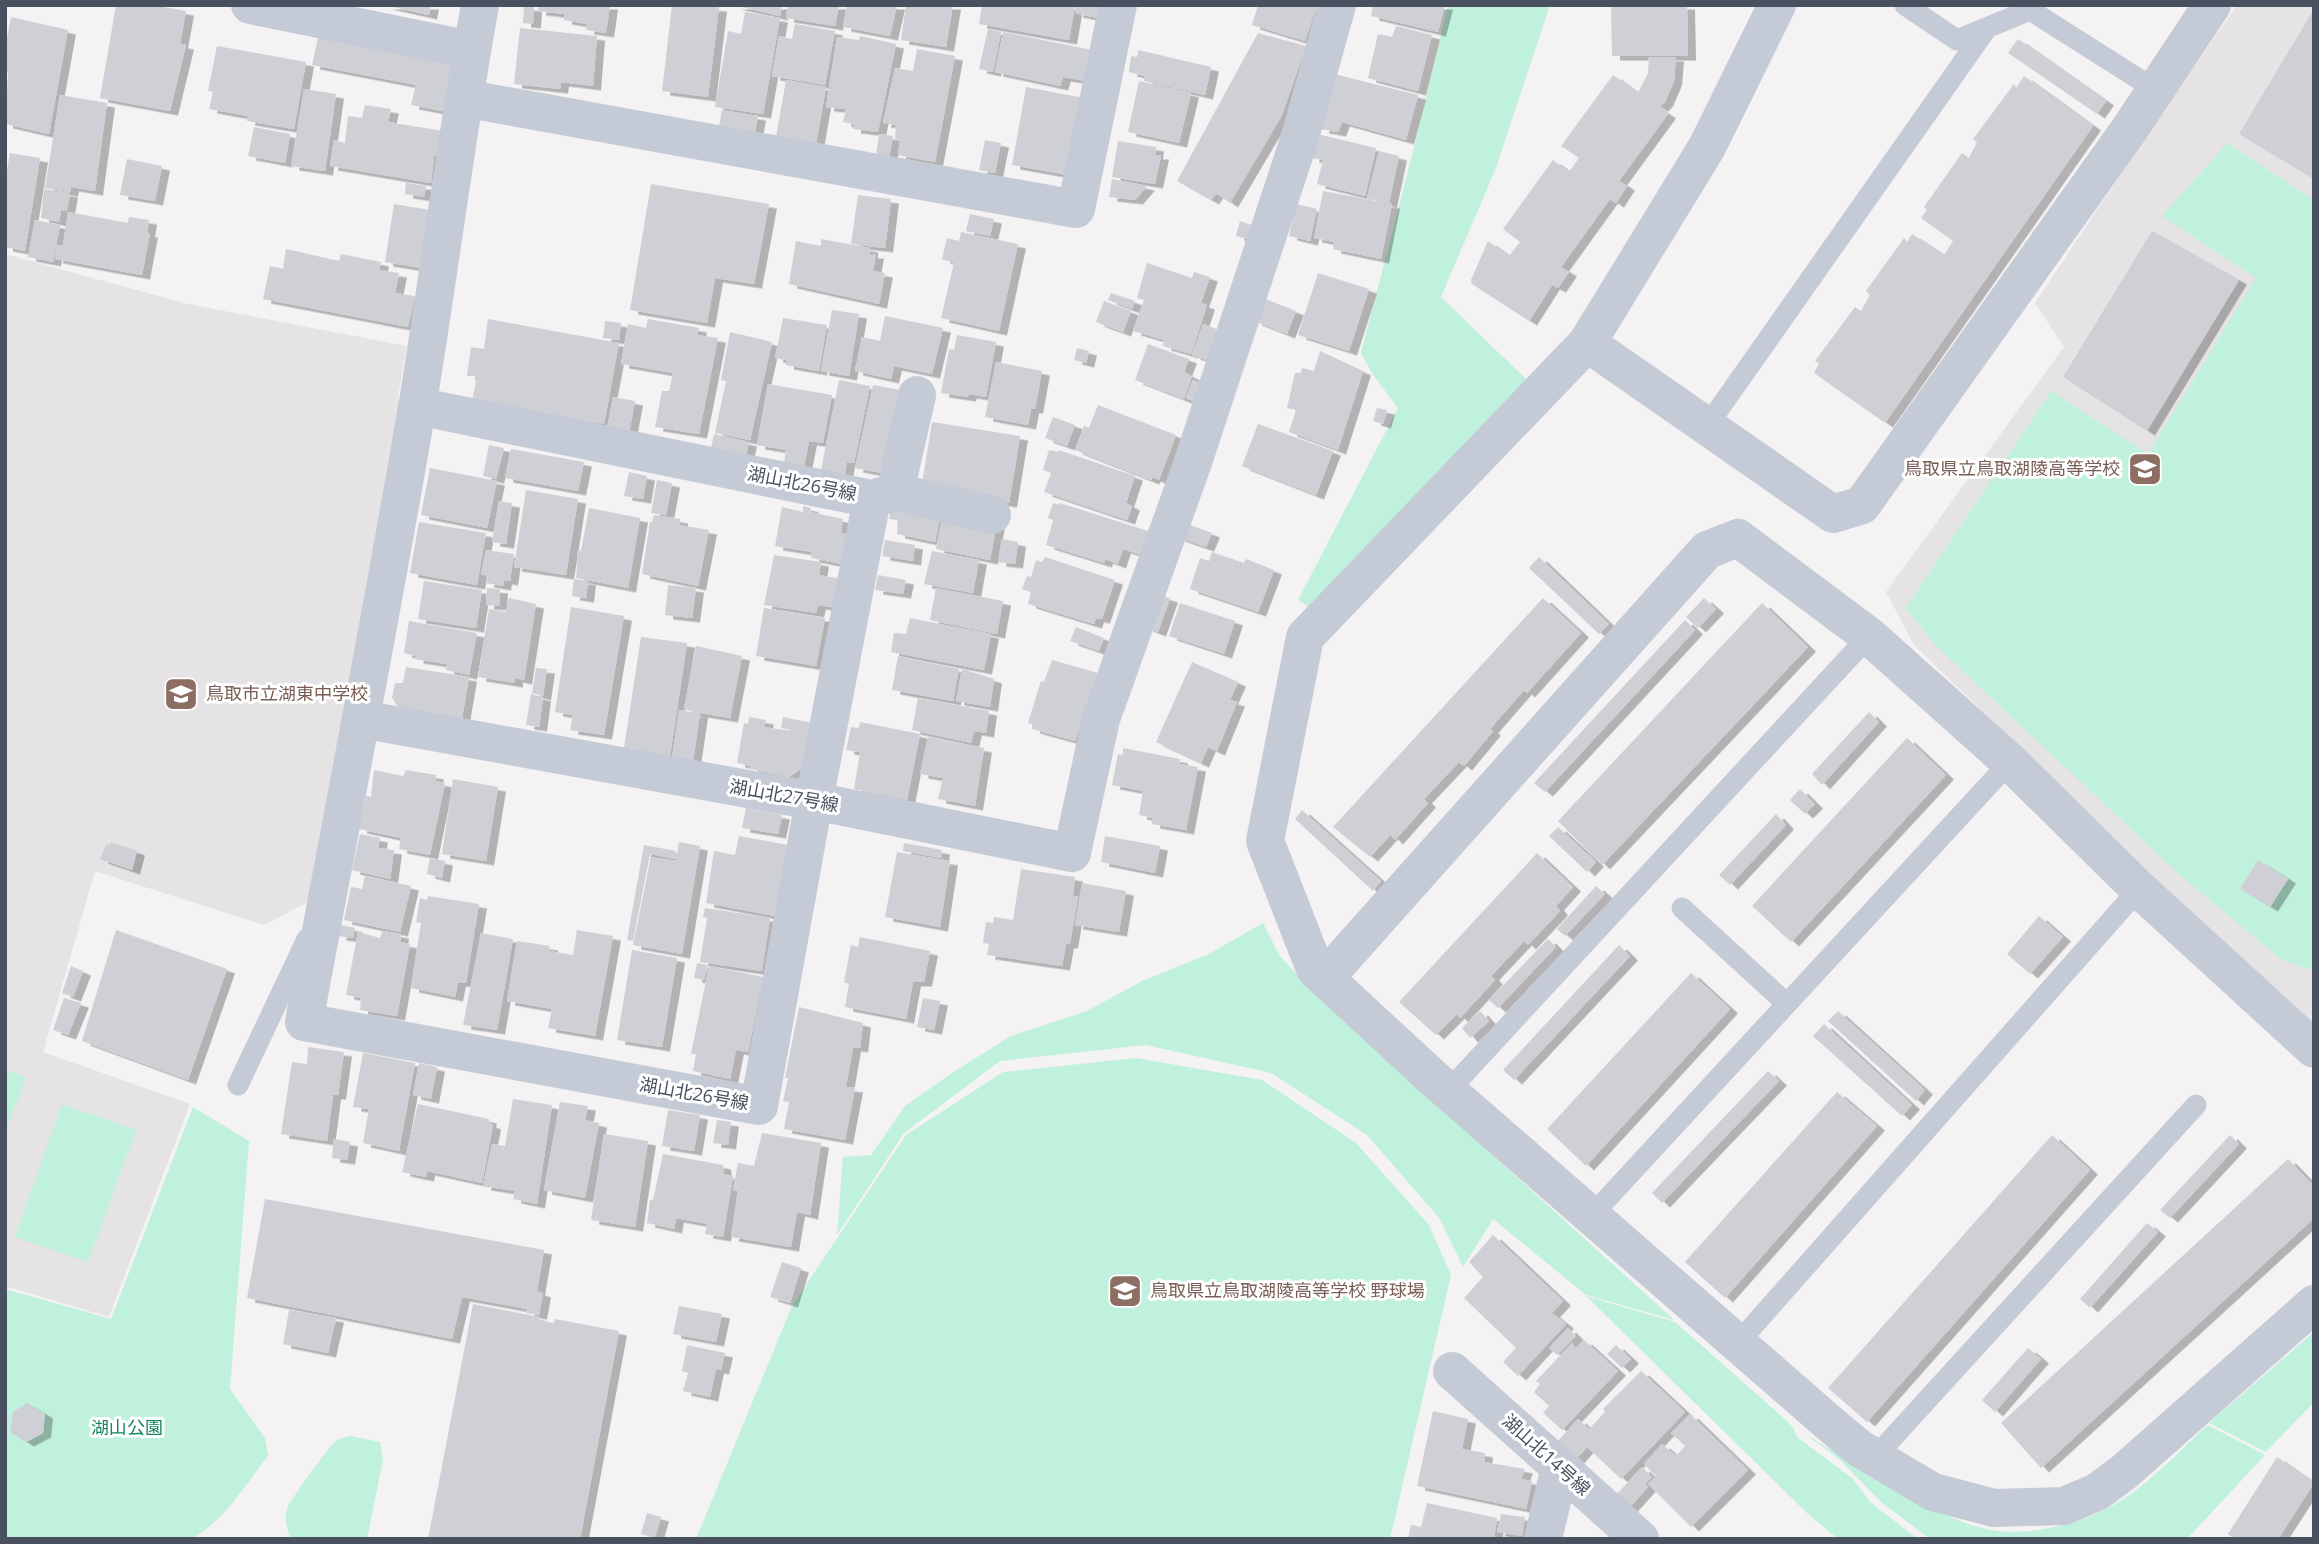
<svg xmlns="http://www.w3.org/2000/svg" width="2319" height="1544" font-family="'Open Sans','Noto Sans JP',sans-serif">
<defs>
<filter id="shadow"><feDropShadow dx="8" dy="4.5" stdDeviation="0" flood-color="#0004"/></filter>
</defs>
<rect width="100%" height="100%" fill="#f4f2f2"/>
<path fill="#e5e3e4" d="M2237,5H2314V1026L2207,928L1914,645L1886,592L2064,347L2035,303L2146,136Z
M5,254L188,304L407,346L398,396L404,427L317,905L306,903L264,925L95,871L43,1052L190,1104L109,1317L5,1286Z"/>
<path fill="#c0f1dc" d="M1448,5H1550L1496,168L1441,297L1528,381L1312,609L1298,600L1398,408L1373,375L1361,353L1413,152Z
M2227,143L2314,200V971L2282,960L2180,875L1936,646L1906,608L2051,391L2148,454L2256,278L2162,216Z
M1263,923L1279,955L1312,991L1674,1320L1586,1295L1493,1219L1463,1267L1440,1219L1367,1135L1271,1073L1146,1045L1000,1061L904,1133L837,1235L843,1157L871,1155L905,1106L952,1073L1011,1036L1087,1011L1142,981L1209,954Z
M1136,1058L1262,1080L1356,1143L1429,1225L1451,1275L1390,1539H696L792,1306L906,1135L1003,1072Z
M5,1070L26,1077L5,1134Z
M62,1104L136,1130L88,1262L15,1237Z
M193,1107L249,1141L230,1389L265,1438L268,1456C245,1485 224,1522 191,1539H5V1289L111,1319Z
M1586,1296L1675,1322L1778,1413L1793,1427L1797,1437L1853,1479L1871,1503L1918,1539H1838L1807,1513Z
M2314,1332V1402L2266,1452L2209,1423Z
M2208,1425L2265,1455L2187,1539H1930L1881,1502L1838,1458L1802,1432C1837,1454 1872,1475 1908,1494C1934,1509 1961,1525 1991,1530C2024,1537 2081,1524 2110,1507C2147,1487 2177,1453 2208,1425Z
M351,1436L380,1442L383,1460L367,1539H291C287,1529 283,1518 288,1507C291,1499 330,1445 336,1441C340,1438 346,1437 351,1436Z"/>
<path fill="#ced0d6" filter="url(#shadow)" d="M116,5H152L186,11L180,44L186,45L170,111L100,98Z
M384,5H431L429,15Z
M539,5H610L606,33L586,30L587,24L564,20V14L538,11Z
M672,5L719,7L708,97L662,91Z
M733,5H782L780,16Z
M788,5H839L835,26L786,18Z
M847,5H897L890,36L843,27Z
M906,5H953L946,47L901,40Z
M982,5H1075L1069,40L979,24Z
M1076,5H1100L1097,18L1075,13Z
M1258,5H1317L1305,41L1252,25Z
M1373,5H1445L1438,32L1371,16Z
M1611,5H1687L1688,56H1612Z
M524,6L534,7L533,24L523,23Z
M2314,9V179L2239,134Z
M745,12L780,18L763,114L715,107L728,31L741,34Z
M11,17L68,30L49,134L5,124L8,72H5V48Z
M795,24L835,31L825,85L772,76L779,36L792,39Z
M1396,26L1432,35L1418,91L1368,78L1378,34L1392,37Z
M520,28L597,36L593,86L561,82L560,89L514,84Z
M320,29L456,56L447,112L411,105L416,85L312,65Z
M988,29L1001,32L993,72L979,69Z
M1003,32L1092,50L1086,81L1063,77L1060,86L995,72Z
M1258,33L1306,46L1282,115L1230,203L1216,193L1211,200L1177,181Z
M860,36L896,44L878,132L853,129V124L843,122L846,109L826,107L837,37L859,40Z
M2018,39L2106,101L2097,114L2008,53Z
M217,46L306,62L294,129L247,121L248,116L209,109L213,92L208,91Z
M917,49L955,56L935,162L898,155L900,140L895,139L896,125L883,123L895,68L913,71Z
M1138,50L1211,67L1205,95L1144,81L1145,76L1129,72L1131,56L1137,57Z
M1649,57H1676L1674,81L1665,102L1660,107L1642,96L1668,114L1619,181L1627,186L1616,203L1610,199L1561,267L1569,272L1558,288L1552,285L1529,321L1472,284L1471,280L1488,241L1509,256L1520,242L1503,229L1553,160L1569,172L1579,158L1561,146L1613,75L1638,93L1648,73Z
M1334,74L1418,95L1406,140L1342,122L1338,132L1321,129Z
M2024,76L2093,126L1885,423L1814,373L1819,363L1815,361L1855,307L1861,311L1870,295L1866,291L1904,238L1907,242L1912,234L1944,255L1953,241L1921,218L1927,210L1924,207L1962,153L1969,158L1977,142L1973,139L2014,84L2016,88Z
M786,80L826,87L816,144L776,137Z
M1139,81L1191,93L1179,143L1128,132Z
M1026,87L1084,98L1068,175L1012,165Z
M304,89L336,94L325,171L291,166Z
M60,95L107,103L95,191L71,187L70,192L45,188Z
M365,105L391,109L388,122L443,131L439,156H434L431,183L330,166L334,140L345,143L348,116L362,118Z
M722,110L758,116L755,132L719,126Z
M254,127L290,134L285,163L248,156Z
M879,134L893,136L889,158L876,156Z
M1317,134L1376,148L1365,196L1317,184L1323,160L1311,158Z
M985,140L1001,143L995,173L979,170Z
M1118,141L1156,147L1155,155H1161L1155,184L1112,177Z
M1379,151L1399,156L1389,203L1367,198Z
M10,153L40,158L25,251L5,247V182Z
M127,159L162,166L155,201L120,195Z
M1112,179L1147,186L1135,200L1109,197Z
M406,183L426,186L424,197L405,194Z
M651,184L769,204L754,284L715,278L707,323L630,310Z
M44,189L70,193L67,210L61,211L59,222L41,218Z
M1323,191L1392,204L1381,259L1333,249L1334,242L1314,238Z
M858,195L891,199L885,248L851,244Z
M394,204L430,210L421,268L385,262Z
M1296,204L1317,209L1310,241L1289,236Z
M68,212L128,223L129,217L149,220L147,233H150L142,275L55,259L57,245L63,246Z
M970,214L994,219L990,236L966,231Z
M35,220L60,225L53,262L28,257Z
M1240,221L1257,227L1253,241L1236,236Z
M2152,231L2239,280L2147,431L2063,377Z
M961,232L1018,244L999,331L941,318L954,263L942,259L947,238L959,241Z
M821,239L870,248V254H876L873,271L885,273L879,304L789,284L796,241L821,246Z
M286,249L339,261L341,254L381,262L379,270L399,273L395,293L415,296L408,327L263,299L270,266L283,269Z
M1147,263L1192,278L1194,272L1210,277L1201,303L1207,305L1191,354L1163,346L1164,340L1133,331L1144,300L1137,298Z
M1318,273L1369,289L1349,351L1298,335Z
M1111,293L1135,301L1132,309L1108,300Z
M1263,298L1296,311L1287,334L1254,321Z
M1104,301L1131,311L1123,332L1096,322Z
M832,310L859,314L849,376L821,371Z
M885,316L943,328L932,374L894,366L891,379L855,371L862,337L880,341Z
M783,318L827,325L819,371L786,365V360L775,358Z
M488,319L619,343L604,424L472,402L477,376H467L471,347L484,349Z
M648,319L699,328L697,335L718,338L699,434L655,427L662,391H669L673,373L621,364L628,324L646,328Z
M605,321L621,323L619,340L603,338Z
M1203,324L1224,332L1213,362L1192,355Z
M730,332L772,342L750,440L715,433L726,381L721,380Z
M957,335L996,342L986,397L969,394L968,397L941,393L949,349L954,350Z
M1148,344L1189,359L1184,372L1192,376L1184,399L1135,380Z
M1077,348L1089,351L1086,363L1074,360Z
M1320,351L1363,371L1338,450L1289,432L1296,410L1287,408L1295,373H1301L1302,368L1314,371Z
M996,362L1042,371L1035,409H1031L1028,425L985,417Z
M839,380L870,386L854,463L847,462L845,474L821,470Z
M1193,380L1205,385L1198,403L1186,398Z
M768,384L832,395L823,443L809,441L804,466L784,463L786,450L757,445Z
M873,385L906,391L887,474L855,468Z
M613,397L635,401L629,433L607,429Z
M1098,405L1176,435L1159,480L1153,477L1151,480L1075,450L1084,426L1089,428Z
M1377,408L1387,410L1383,424L1373,421Z
M1053,417L1075,425L1067,446L1045,438Z
M932,422L1020,436L1009,503L921,489Z
M1258,424L1333,451L1316,495L1242,466Z
M714,434L749,442L746,455L711,448Z
M489,445L504,448L496,479L483,476Z
M511,449L584,462L578,491L505,478Z
M1049,450L1059,452V450L1135,476L1126,503L1132,506L1127,520L1044,492L1051,473L1043,470Z
M430,468L497,481L487,528L421,515Z
M629,472L647,476L643,499L624,496Z
M657,480L672,483L666,515L651,513Z
M526,490L578,499L566,575L514,567Z
M499,501L512,503L506,544L492,542Z
M1053,503L1060,505V503L1151,532L1144,556L1123,549L1118,564L1105,559L1104,563L1046,545L1053,520L1048,518Z
M892,504L941,512L935,542L897,534L898,520L889,519Z
M803,506L811,508L810,512L843,519L841,533L851,535L842,564L811,558L812,552L775,546L782,507L803,512Z
M589,508L640,518L628,588L576,578L578,550L581,551Z
M943,513L997,523L990,560L936,549Z
M654,515L680,519V525L709,530L698,586L642,574L650,522H652Z
M419,522L486,533L477,585L410,573Z
M1182,522L1212,533L1206,547L1177,537Z
M1002,539L1018,542L1015,564L998,562Z
M885,540L915,545L913,561L882,556Z
M486,550L514,554L510,581L504,580L503,586L486,583L488,576L481,574Z
M932,551L979,560L973,593L924,584Z
M1212,552L1244,563L1246,559L1274,570L1258,612L1190,589L1200,558L1209,561Z
M774,555L821,562L819,575L842,579L836,608L818,605L816,613L764,605Z
M1045,557L1115,580L1102,619L1096,618L1094,624L1028,604L1031,592L1022,589L1027,576L1031,577L1036,560L1042,562Z
M1539,557L1609,624L1599,634L1529,568Z
M878,575L906,580L903,594L875,590Z
M574,579L588,581L586,598L572,596Z
M424,581L482,590L476,628L418,619Z
M668,585L696,588L692,618L665,615Z
M487,588L500,589L499,606L486,605Z
M936,588L1003,601L997,634L930,620Z
M1157,594L1170,598L1158,632L1145,627Z
M509,598L536,604L524,680L515,678V683L478,677L489,609L506,612Z
M1543,598L1581,633L1527,693L1524,690L1490,729L1493,731L1464,766L1459,762L1424,799L1428,803L1395,840L1390,835L1370,857L1333,827Z
M1704,598L1716,609L1698,628L1686,617Z
M1180,603L1235,621L1224,654L1169,636Z
M1762,603L1808,647L1602,865L1558,821Z
M571,607L624,616L604,735L570,730L573,715L555,712Z
M764,608L825,618L816,666L756,656Z
M910,618L991,634L984,670L891,652L894,633L906,634Z
M1685,620L1695,630L1545,792L1534,783Z
M409,621L477,633L469,675L446,670L447,664L415,659L416,656L404,653Z
M1076,627L1104,638L1099,651L1070,641Z
M641,637L687,643L670,756L624,748Z
M696,646L742,656L730,718L700,713L693,761L672,758L679,710L697,713L684,709Z
M898,656L959,669L953,701L892,690Z
M1052,660L1098,673L1075,741L1032,729V724L1028,723L1041,681L1044,682Z
M1192,662L1238,682L1230,700L1237,702L1217,751L1208,747L1201,763L1156,742Z
M406,667L469,677L462,718L398,707L392,698L395,683H403Z
M536,668L547,669L543,696L532,693Z
M962,669L994,679L990,707L956,701Z
M531,694L543,697L539,727L526,725Z
M918,698L989,711L986,733L974,731L971,743L912,730Z
M1869,712L1879,722L1822,785L1812,774Z
M749,717L766,720L764,727L806,733L781,728L783,717L812,723L802,768L789,777L750,769L751,766L737,763L744,723L748,724Z
M860,722L920,734L907,800L854,789L860,752L846,750L851,727L859,728Z
M928,737L984,748L975,806L938,799L943,778L920,774Z
M1907,738L1946,775L1791,942L1752,906Z
M1123,748L1180,759L1179,764L1198,767L1186,830L1152,824L1153,818L1139,815L1143,791L1112,785L1118,754L1123,755Z
M374,770L403,776L406,770L436,775L435,781L445,783L430,855L399,849L401,838L359,829L366,796L371,797Z
M453,779L498,787L486,861L442,854Z
M1800,789L1815,804L1805,814L1790,800Z
M746,808L782,815L778,834L742,828Z
M1302,810L1381,881L1373,891L1295,819Z
M1776,814L1786,825L1730,885L1719,875Z
M1558,827L1596,862L1587,872L1549,836Z
M360,834L380,838L378,848L394,850L390,879L352,870Z
M739,836L788,845L774,916L706,903L714,851L735,855Z
M1105,836L1160,846L1155,873L1101,862Z
M111,842L137,851L132,870L100,859L106,844L110,845Z
M679,842L700,846L682,954L633,945L651,857L676,861Z
M904,843L942,850L941,858L903,851Z
M644,845L676,851L675,859L650,854L633,941L627,940Z
M897,852L950,861L940,927L885,917Z
M1537,853L1573,887L1556,906L1560,911L1528,945L1524,941L1491,976L1495,980L1460,1018L1457,1014L1436,1035L1399,1002Z
M430,858L445,861L442,878L427,874Z
M2258,860L2288,879L2270,907L2240,889Z
M1021,869L1075,877L1073,896H1078L1070,944H1066L1062,966L987,955L989,944L983,943L986,922L993,923L994,917L1013,920Z
M365,876L411,886L400,932L344,920L351,887L362,889Z
M1082,883L1126,891L1119,932L1075,925Z
M1596,886L1605,894L1565,936L1557,929Z
M428,896L479,904L466,983L458,982L455,997L411,988L421,923L416,922L420,898L427,900Z
M705,908L770,918L762,971L700,962L707,918L703,917Z
M2039,916L2063,937L2030,974L2007,954Z
M341,925L355,928L353,938L338,936Z
M116,930L227,969L188,1080L82,1041Z
M577,930L613,936L595,1036L548,1028L552,1009L507,1001L517,941L550,946L549,951L573,955Z
M382,931L401,934L400,942L410,944L397,1016L360,1010L361,998L346,995L358,932L380,938Z
M481,933L513,939L497,1030L463,1025Z
M860,937L930,951L924,982H913L906,1019L845,1007L849,984L844,982L851,945L858,947Z
M1548,939L1556,947L1498,1008L1489,1000Z
M1619,945L1630,956L1514,1080L1503,1070Z
M632,950L677,958L662,1047L617,1040Z
M697,963L708,965L704,980L694,978Z
M71,966L83,971L73,997L62,993Z
M709,966L763,977L748,1052L736,1050L730,1079L693,1071L696,1054H691Z
M1691,973L1730,1009L1586,1166L1547,1129Z
M64,998L81,1003L68,1035L53,1030Z
M923,998L940,1001L934,1030L917,1027Z
M799,1007L863,1023L860,1048L853,1047L846,1087L855,1088L845,1140L784,1129L789,1102L783,1101L788,1078H785Z
M1480,1011L1489,1021L1470,1038L1462,1028Z
M1838,1011L1925,1090L1916,1101L1828,1021Z
M1824,1024L1912,1105L1902,1116L1813,1036Z
M308,1047L344,1052L338,1095H333L327,1141L281,1134L292,1062L307,1064Z
M363,1053L415,1063L399,1151L363,1143L369,1109L353,1107Z
M419,1063L437,1067L431,1099L413,1095Z
M1768,1071L1779,1081L1662,1203L1652,1193Z
M1837,1092L1877,1126L1725,1298L1685,1262Z
M513,1099L552,1105L537,1204L513,1199L515,1191L483,1186L492,1144L505,1146Z
M560,1102L588,1106L585,1120L599,1123L585,1198L544,1190Z
M418,1104L489,1119L488,1123L493,1125L482,1183L427,1171L426,1177L402,1172Z
M668,1110L700,1115L694,1151L662,1146Z
M717,1120L731,1122L728,1145L713,1143Z
M762,1133L821,1143L810,1215L797,1212L791,1247L731,1237L738,1191L733,1190L738,1163L754,1166Z
M604,1134L648,1141L635,1227L591,1220Z
M2052,1135L2090,1170L1867,1422L1828,1388Z
M2230,1135L2239,1144L2170,1218L2160,1210Z
M334,1139L350,1142L347,1160L332,1158Z
M663,1154L723,1165L724,1174L733,1176L723,1237L705,1234L707,1224L676,1218L674,1229L647,1223L650,1200H653Z
M2288,1159L2314,1186V1218L2041,1468L2001,1423Z
M265,1199L544,1250L537,1291L543,1293L539,1315L526,1313L527,1309L462,1297L452,1339L247,1298Z
M2147,1223L2158,1232L2090,1308L2080,1299Z
M1493,1235L1563,1301L1552,1313L1566,1324L1518,1376L1503,1362L1516,1348L1464,1298L1483,1277L1469,1262Z
M782,1262L801,1268L790,1303L770,1297Z
M473,1304L539,1317L540,1321L554,1323L555,1319L619,1331L580,1539H428Z
M679,1306L722,1314L716,1342L673,1334Z
M289,1310L336,1318L328,1353L283,1344Z
M1568,1328L1576,1336L1557,1355L1549,1348Z
M1584,1340L1618,1371L1562,1430L1543,1413L1549,1406L1534,1392L1540,1384L1536,1381L1572,1343L1576,1349Z
M687,1345L725,1353L721,1370L716,1369L710,1397L683,1391L688,1373L682,1371Z
M1616,1345L1631,1359L1622,1368L1607,1354Z
M2028,1348L2041,1359L1995,1412L1982,1400Z
M1641,1371L1685,1412L1621,1479L1587,1447L1576,1459L1557,1442L1578,1419L1589,1429L1605,1412L1603,1409Z
M27,1403L45,1414L43,1433L26,1442L10,1432L13,1412Z
M1433,1411L1468,1419L1462,1449L1485,1453L1484,1462L1525,1469L1521,1479L1532,1481L1526,1509L1417,1486Z
M1690,1414L1748,1470L1691,1527L1648,1484L1656,1476L1644,1464L1662,1444L1676,1456L1685,1446L1671,1433Z
M2277,1457L2314,1483L2278,1539H2236L2228,1534Z
M1642,1467L1652,1477L1645,1484L1648,1487L1629,1508L1615,1496Z
M1427,1503L1497,1518L1494,1539H1408L1411,1525L1421,1527Z
M647,1513L661,1517L655,1538L641,1534Z
M1501,1514L1525,1517L1522,1536L1497,1532Z"/>
<g fill="none" stroke-linecap="round" stroke-linejoin="round">
<path stroke="#c5cbd6" stroke-width="21" d="M1905,5L1957,40L2030,10L2156,90
M1707,426L1987,28
M1682,908L1787,1004
M238,1085L307,939
M1448,1091L1869,636
M1592,1215L2010,762
M1738,1343L2139,889
M1875,1457L2196,1105"/>
<path stroke="#c5cbd6" stroke-width="38" d="M250,5L472,50
M1777,5L1707,147L1587,343L1305,637L1265,841L1315,969L1433,1078L1829,1423L1859,1448L1933,1492L1994,1508L2064,1506L2097,1492L2124,1472L2314,1304
M463,98L1076,209L1118,5
M1587,343L1833,514L1862,505L2131,127L2212,5
M417,406L872,499L814,801L759,1106L304,1022C342,817 382,613 417,408C439,274 456,139 480,5
M895,492L992,515
M872,499L895,492L917,395
M361,719L814,801L1072,853L1101,719L1193,462L1300,137L1337,5
M1325,978L1707,550L1738,538L1869,636L2010,762L2139,889L2314,1049
M1452,1371L1640,1539
M1543,1539L1560,1467"/>
</g>
<defs>
<g id="school-square" transform="scale(1.75)"><rect x="-9" y="-9" width="18" height="18" rx="4" fill="#8d6e63" stroke="#fff"/><path d="M0-5L7-2L0 1L-7-2ZM-4 1L0 2.5L4 1V4Q0 6-4 4Z" fill="#fff"/></g>
</defs>
<g fill-rule="evenodd">
<use href="#school-square" x="2145" y="469"/>
<use href="#school-square" x="181" y="694"/>
<use href="#school-square" x="1125" y="1291"/>
</g>
<g text-anchor="middle" stroke-width="6" stroke-linejoin="round" paint-order="stroke">
<g font-size="18" fill="#785e54" stroke="#fff" text-anchor="start">
<text x="2120" y="475" text-anchor="end">鳥取県立鳥取湖陵高等学校</text>
<text x="206" y="700">鳥取市立湖東中学校</text>
<text x="1150" y="1297">鳥取県立鳥取湖陵高等学校 野球場</text>
</g>
<g font-size="18" fill="#495160" stroke="#fff">
<text transform="translate(802 484) rotate(11)" y="6">湖山北26号線</text>
<text transform="translate(784 796) rotate(10)" y="6">湖山北27号線</text>
<text transform="translate(694 1094) rotate(10)" y="6">湖山北26号線</text>
<text transform="translate(1546 1455) rotate(42)" y="6">湖山北14号線</text>
</g>
<g font-size="18" fill="#158660" stroke="#fff">
<text x="127" y="1434">湖山公園</text>
</g>
</g>
<rect width="2319" height="1544" fill="none" stroke="#495160" stroke-width="14"/>
</svg>
